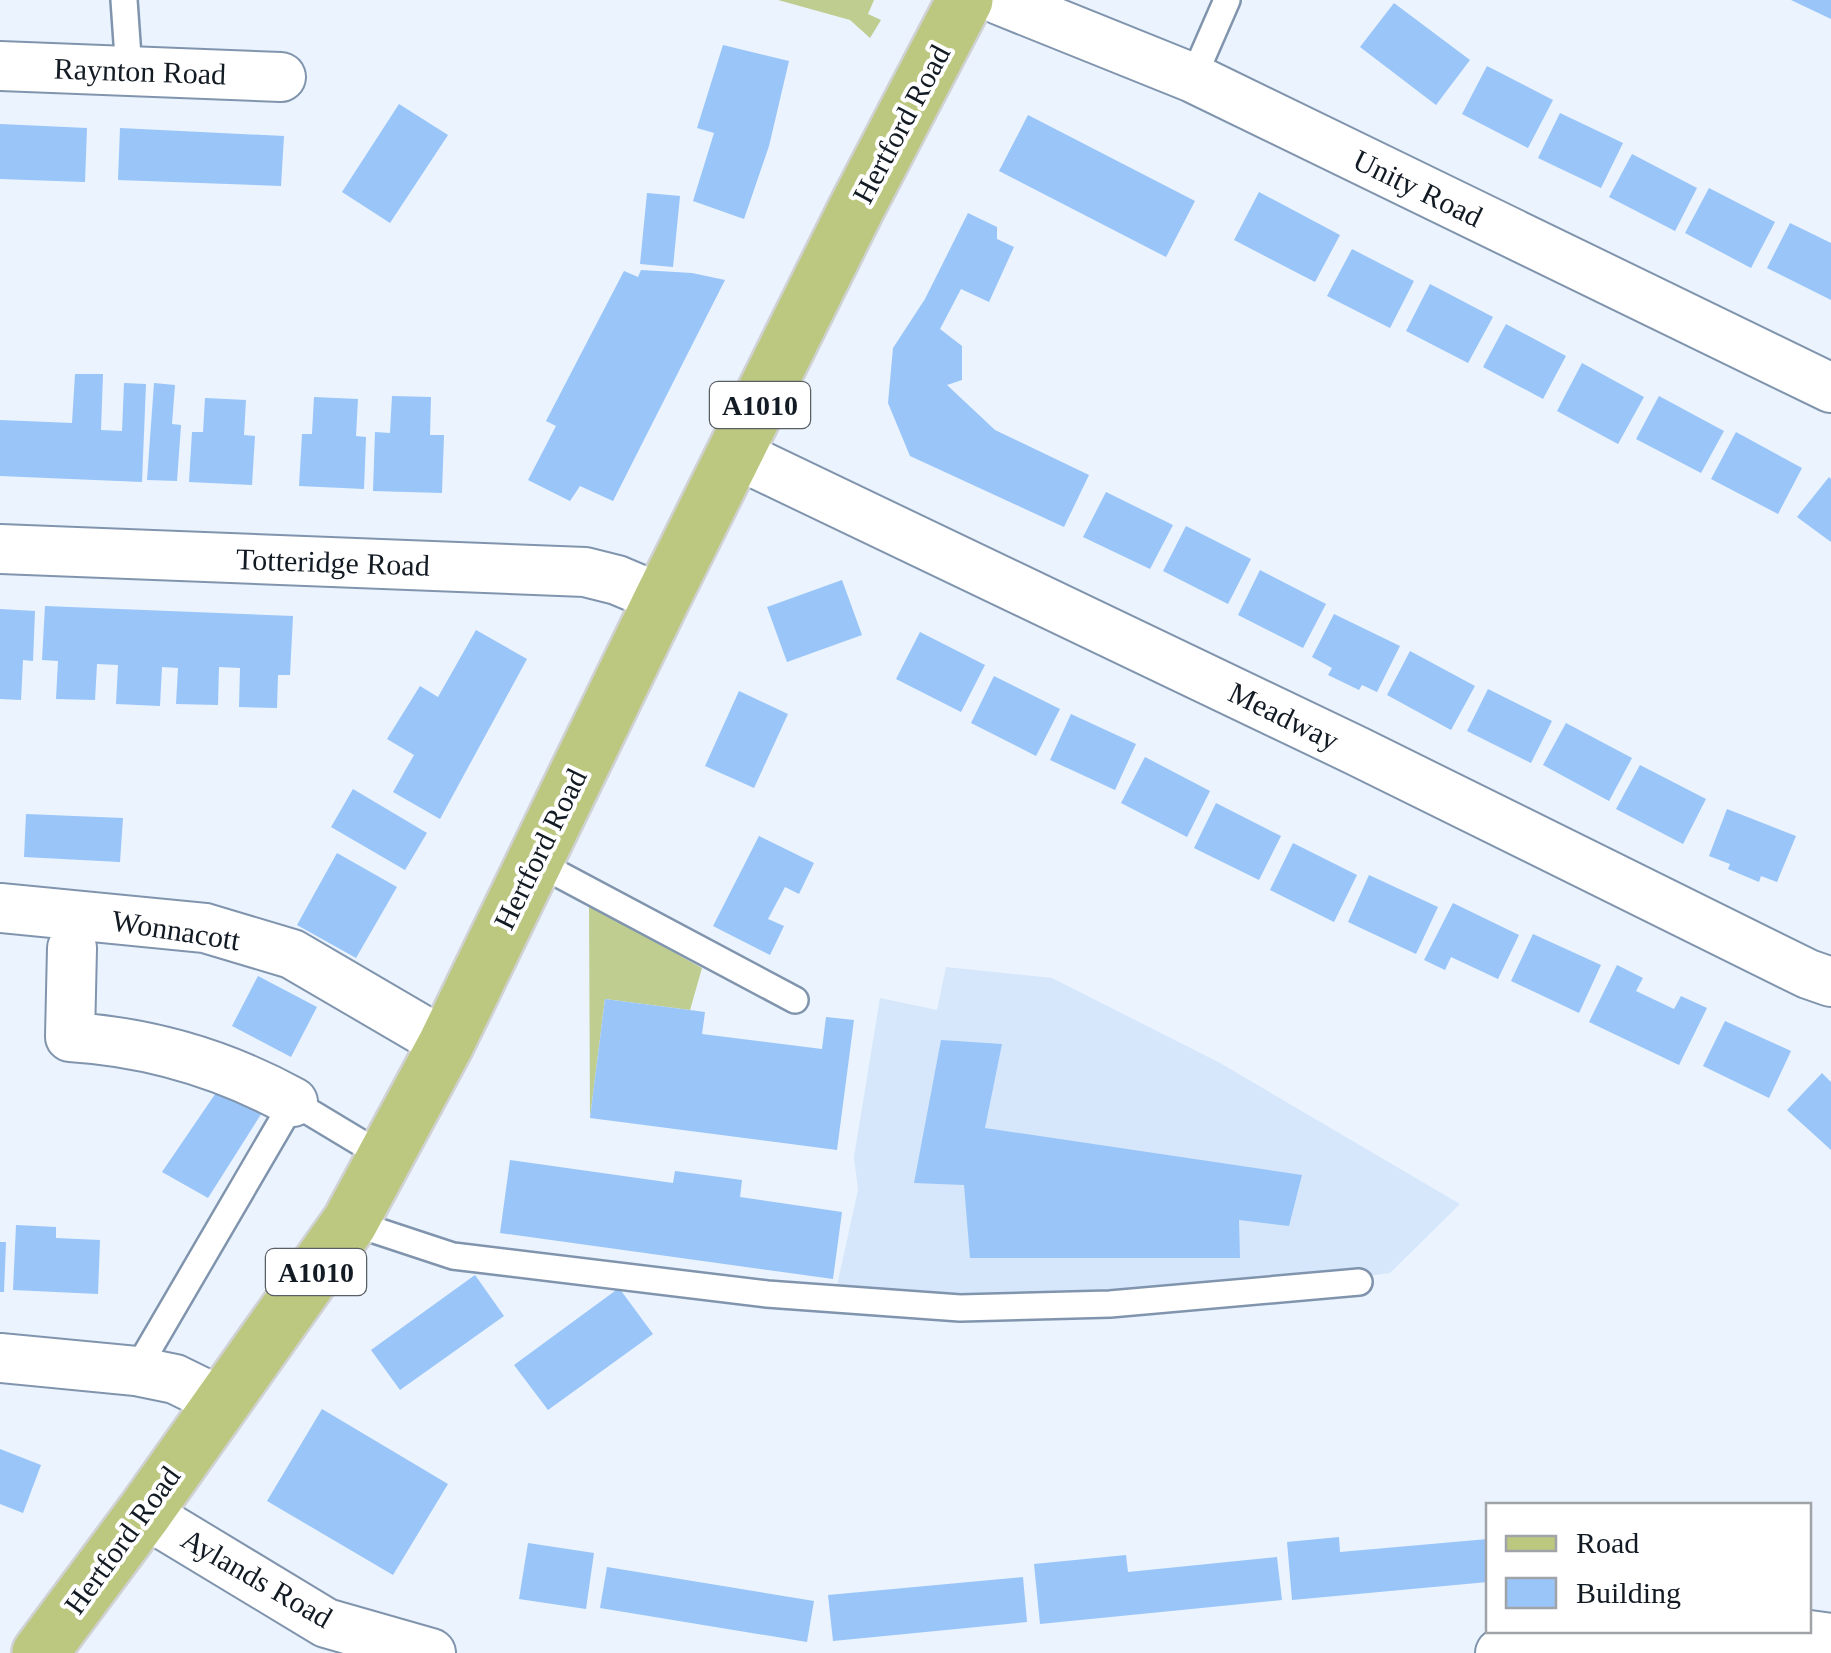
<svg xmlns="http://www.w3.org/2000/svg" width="1831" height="1653" font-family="Georgia,serif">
  <rect width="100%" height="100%" fill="#eaf3fe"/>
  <path fill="#d6e7fb" d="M 946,967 L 1052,978 L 1220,1063 L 1460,1204 L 1390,1273 L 1156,1303 L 836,1290 L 858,1190 L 854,1157 L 880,998 L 937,1010 Z"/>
  <path fill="#c0cd91" d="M 778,0 L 874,0 L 868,14 L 881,20 L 870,38 L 850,20 Z
    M 589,905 L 702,968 L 690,1010 L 605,999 L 590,1118 Z"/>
  <path fill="#99c5f9" d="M 1791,0 L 1831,0 L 1831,19 Z
    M 1394,3 L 1470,60 L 1436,105 L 1360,47 Z
    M 723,45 L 789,61 L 769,146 L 744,219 L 693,201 L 714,133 L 697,128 Z
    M 1487,66 L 1553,100 L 1528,148 L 1462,114 Z
    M 399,104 L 448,135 L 390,223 L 342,192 Z
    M 1560,113 L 1623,143 L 1601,188 L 1538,158 Z
    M 1028,115 L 1195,201 L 1166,257 L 999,171 Z
    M 0,124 L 87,128 L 85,182 L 0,179 Z
    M 120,128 L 284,136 L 281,186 L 118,180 Z
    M 1632,154 L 1697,188 L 1675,231 L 1609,197 Z
    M 1709,188 L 1775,222 L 1751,268 L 1685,233 Z
    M 1259,192 L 1340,235 L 1315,282 L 1234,240 Z
    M 647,193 L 680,196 L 673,267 L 640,264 Z
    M 968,213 L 997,227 L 997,239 L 1014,247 L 989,302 L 961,289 L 940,329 L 962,346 L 962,380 L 947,385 L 995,430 L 1089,475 L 1064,527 L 910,456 L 888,403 L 893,348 L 925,299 Z
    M 1790,223 L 1831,243 L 1831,300 L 1767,268 Z
    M 1352,249 L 1414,281 L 1390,328 L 1327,296 Z
    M 641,270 L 692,273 L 725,280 L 613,501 L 580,486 L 570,501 L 528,480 L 556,426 L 546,421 L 624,271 L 638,277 Z
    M 1430,284 L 1493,317 L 1468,363 L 1406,331 Z
    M 1506,324 L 1566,356 L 1543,399 L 1483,367 Z
    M 1582,363 L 1644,397 L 1618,444 L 1557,411 Z
    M 75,374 L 103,374 L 101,430 L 122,431 L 124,383 L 146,384 L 142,482 L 0,476 L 0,420 L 72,423 Z
    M 154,383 L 175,385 L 172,424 L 181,425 L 177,481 L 147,480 Z
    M 392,396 L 431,397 L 430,435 L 444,435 L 442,493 L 373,491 L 375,432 L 390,433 Z
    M 1659,396 L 1724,431 L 1701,473 L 1636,439 Z
    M 314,397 L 358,399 L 356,436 L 366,437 L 364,489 L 299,486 L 302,434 L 312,434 Z
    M 205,398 L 246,400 L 244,435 L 255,436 L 252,485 L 189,482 L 192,432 L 203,432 Z
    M 1736,432 L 1802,468 L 1778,514 L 1711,479 Z
    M 1829,477 L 1831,479 L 1831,542 L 1797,517 Z
    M 1106,492 L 1173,525 L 1150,569 L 1083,537 Z
    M 1186,526 L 1251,559 L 1228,604 L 1163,571 Z
    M 1260,570 L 1326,604 L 1303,648 L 1238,615 Z
    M 842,580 L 862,635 L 787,662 L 767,607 Z
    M 45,606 L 293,616 L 290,675 L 278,675 L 277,708 L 239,707 L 240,668 L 219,667 L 218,705 L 176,704 L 178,668 L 162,667 L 160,706 L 116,704 L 118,665 L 97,664 L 95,700 L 56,699 L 58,661 L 42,660 Z
    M 0,609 L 35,611 L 33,661 L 23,660 L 21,700 L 0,699 Z
    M 1334,614 L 1400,646 L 1377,692 L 1362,685 L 1359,690 L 1328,675 L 1332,668 L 1312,657 Z
    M 476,630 L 527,659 L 440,819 L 393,792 L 414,755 L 387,739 L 420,686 L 438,697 Z
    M 920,632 L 985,665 L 961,712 L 896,679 Z
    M 1410,651 L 1475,686 L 1451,730 L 1387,695 Z
    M 994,676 L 1060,709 L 1036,756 L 971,723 Z
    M 1488,689 L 1552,721 L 1531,763 L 1467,731 Z
    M 739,691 L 788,714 L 754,788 L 705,766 Z
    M 1071,714 L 1136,744 L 1115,790 L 1050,760 Z
    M 1566,723 L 1632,758 L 1609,801 L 1543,765 Z
    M 1145,757 L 1210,791 L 1187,837 L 1121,803 Z
    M 1640,765 L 1706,799 L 1683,844 L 1616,809 Z
    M 353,789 L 427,833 L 405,870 L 331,827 Z
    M 1216,803 L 1281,836 L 1259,880 L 1194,848 Z
    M 1727,809 L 1796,836 L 1777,882 L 1761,876 L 1759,882 L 1728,869 L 1730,864 L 1709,856 Z
    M 26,814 L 123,818 L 120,862 L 24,857 Z
    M 759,836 L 814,863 L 799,894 L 785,887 L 768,919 L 784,926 L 770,955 L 713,926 Z
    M 1293,843 L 1357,875 L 1334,922 L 1270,890 Z
    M 337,853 L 397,887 L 356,958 L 297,925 Z
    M 1369,875 L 1438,907 L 1416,954 L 1348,922 Z
    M 1453,903 L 1519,935 L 1498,979 L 1451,957 L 1445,970 L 1424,960 Z
    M 1533,934 L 1601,965 L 1579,1013 L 1511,981 Z
    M 1617,965 L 1643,978 L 1636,991 L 1674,1009 L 1681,996 L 1707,1008 L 1679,1065 L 1589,1022 Z
    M 258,976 L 317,1007 L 291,1057 L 232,1026 Z
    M 605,999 L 705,1012 L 702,1034 L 822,1049 L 826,1017 L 854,1020 L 837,1150 L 590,1118 Z
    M 1725,1021 L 1791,1051 L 1769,1098 L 1703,1066 Z
    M 941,1040 L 1002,1044 L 985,1128 L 1302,1175 L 1289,1226 L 1239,1220 L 1240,1258 L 970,1258 L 964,1185 L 914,1183 Z
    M 1822,1073 L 1831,1082 L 1831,1150 L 1787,1110 Z
    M 224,1081 L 265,1108 L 208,1198 L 162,1172 Z
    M 510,1160 L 673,1183 L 675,1171 L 742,1180 L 740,1197 L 842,1212 L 833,1279 L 500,1233 Z
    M 16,1225 L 56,1227 L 56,1238 L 100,1240 L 98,1294 L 13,1290 Z
    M 0,1242 L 6,1242 L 4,1292 L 0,1292 Z
    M 475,1275 L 504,1316 L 400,1390 L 371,1350 Z
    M 619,1288 L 653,1334 L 548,1410 L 514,1365 Z
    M 322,1409 L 448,1484 L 393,1575 L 267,1501 Z
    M 0,1449 L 41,1465 L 23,1513 L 0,1504 Z
    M 1339,1537 L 1340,1552 L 1488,1539 L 1488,1582 L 1292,1600 L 1287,1542 Z
    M 528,1543 L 594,1553 L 586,1609 L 519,1599 Z
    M 1126,1555 L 1128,1572 L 1277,1557 L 1282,1600 L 1040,1624 L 1034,1564 Z
    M 607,1567 L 814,1601 L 807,1642 L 600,1608 Z
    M 1023,1577 L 1027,1622 L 833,1641 L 828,1595 Z"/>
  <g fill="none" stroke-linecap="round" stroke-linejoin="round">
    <g stroke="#8095ad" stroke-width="30">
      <path id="lane" d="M 124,0 L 129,71
        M 1193,78 L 1227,0
        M 534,861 L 795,1000
        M 350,1222 L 453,1256 L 767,1294 L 960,1308 L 1110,1304 L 1359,1282
        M 136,1371 L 293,1102 L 386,1158"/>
    </g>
    <g stroke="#8095ad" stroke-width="52">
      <path id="street" d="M 999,0 L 1193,78 L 1831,388
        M 0,66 L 281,77
        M 736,454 L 1357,751 L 1808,974 L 1831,982
        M 0,549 L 585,572 L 617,580 L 662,599
        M 0,908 L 205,928 L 292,954 L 446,1044
        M 72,948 L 70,1037 C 150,1042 222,1063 293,1102
        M 0,1358 L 136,1371 L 175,1379 L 224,1403
        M 144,1513 L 326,1623 L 431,1653
        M 1772,1630 L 1831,1638
        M 1500,1653 L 1757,1630"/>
    </g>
    <g stroke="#d0d1d3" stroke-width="60">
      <path id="primary" d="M 40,1653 L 144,1513 L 350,1222 L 446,1044 L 662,599 L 856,209 L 965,0"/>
    </g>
    <use href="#lane" stroke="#fff" stroke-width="25"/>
    <use href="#street" stroke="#fff" stroke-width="48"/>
    <use href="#primary" stroke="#bcc87f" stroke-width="55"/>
  </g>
  <g text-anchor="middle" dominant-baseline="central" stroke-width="8" stroke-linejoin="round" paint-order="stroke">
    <g fill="#fff" stroke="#595f65" stroke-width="2.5">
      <rect x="710" y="382" width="100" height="46" rx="8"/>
      <rect x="266" y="1249" width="100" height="46" rx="8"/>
    </g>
    <g font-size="28" font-weight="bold" fill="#121a23">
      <text x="760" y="405">A1010</text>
      <text x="316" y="1272">A1010</text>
    </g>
    <g font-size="30" fill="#121a23" stroke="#fff">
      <text transform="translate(140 71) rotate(2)">Raynton Road</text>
      <text transform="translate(901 124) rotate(-62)">Hertford Road</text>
      <text transform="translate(1418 188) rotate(26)">Unity Road</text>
      <text transform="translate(333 562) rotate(2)">Totteridge Road</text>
      <text transform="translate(1284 716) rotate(26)">Meadway</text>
      <text transform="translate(540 849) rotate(-64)">Hertford Road</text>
      <text transform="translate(176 930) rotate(9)">Wonnacott</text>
      <text transform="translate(122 1540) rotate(-54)">Hertford Road</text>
      <text transform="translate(257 1578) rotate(30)">Aylands Road</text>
    </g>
  </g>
  <rect x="1486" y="1503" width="325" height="130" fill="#ffffff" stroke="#a0a3a7" stroke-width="2.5"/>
  <rect x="1506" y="1536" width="50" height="15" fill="#bcc87f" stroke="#a0a3a7" stroke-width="2.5"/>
  <text x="1576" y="1553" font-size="30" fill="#121a23">Road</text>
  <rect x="1506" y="1578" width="50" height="30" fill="#99c5f9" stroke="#a0a3a7" stroke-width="2.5"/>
  <text x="1576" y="1603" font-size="30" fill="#121a23">Building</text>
</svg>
